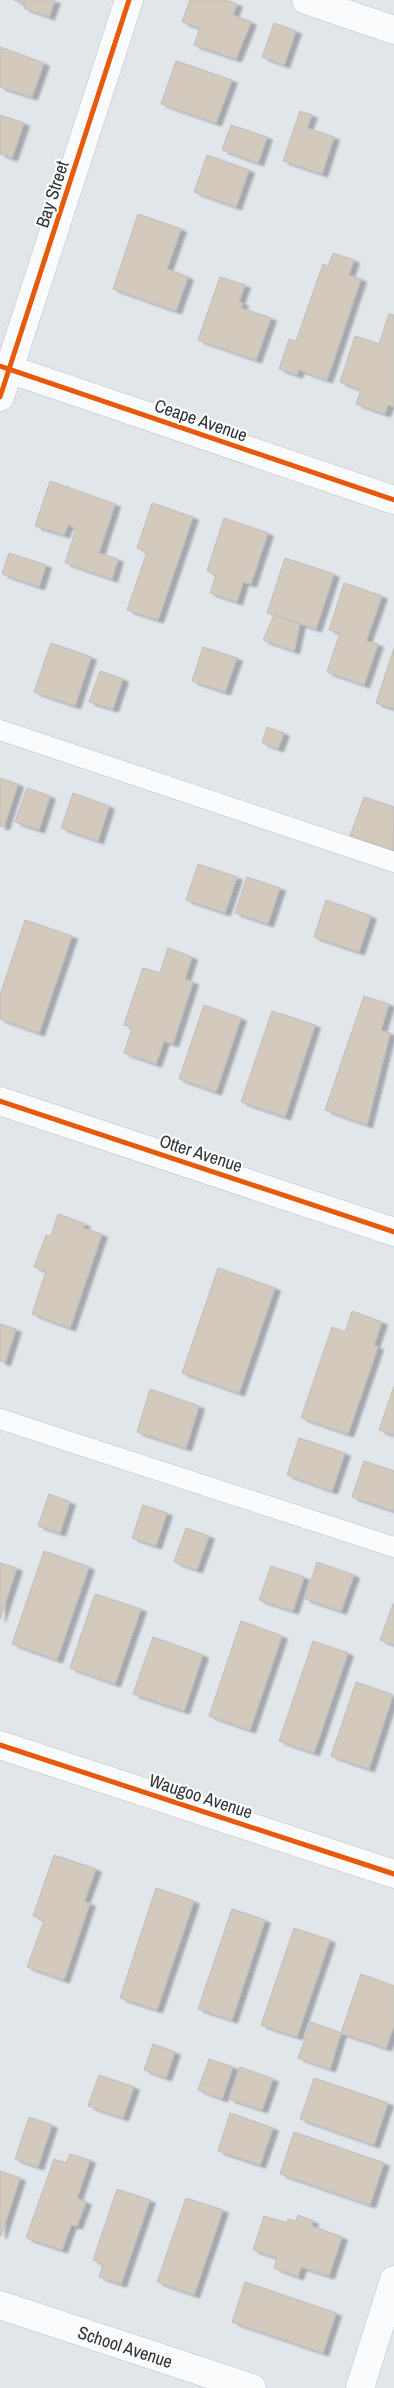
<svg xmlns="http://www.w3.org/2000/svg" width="394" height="2388" font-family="'Archivo Narrow',sans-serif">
  <defs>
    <filter id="shadow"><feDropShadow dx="5.5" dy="3" stdDeviation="1" flood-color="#0004"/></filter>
  </defs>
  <rect width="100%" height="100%" fill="#e1e6eb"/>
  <path fill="#d4c9bd" stroke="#bebebf" filter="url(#shadow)" d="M 14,0 L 55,0 L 49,17 L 24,8 L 25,4 Z
    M 190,0 L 225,0 L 237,4 L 233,15 L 251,22 L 236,59 L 194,45 L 200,28 L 182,22 Z
    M 274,23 L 296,31 L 284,65 L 262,57 Z
    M 0,47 L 44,63 L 32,97 L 0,87 Z
    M 176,61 L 232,80 L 216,123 L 161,104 Z
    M 300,111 L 312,115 L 307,128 L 334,137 L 322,174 L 283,161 Z
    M 0,115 L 24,123 L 12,158 L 0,154 Z
    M 231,125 L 267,137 L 258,163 L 222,150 Z
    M 207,155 L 249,170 L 236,207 L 194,192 Z
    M 138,214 L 181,229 L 167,269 L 188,277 L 176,311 L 113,289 Z
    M 333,253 L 354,260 L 349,275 L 361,279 L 327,380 L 299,370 L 297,375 L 279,369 L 289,339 L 296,341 L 323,264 L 328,266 Z
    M 220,277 L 245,285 L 239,302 L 243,303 L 241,308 L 271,318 L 256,360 L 198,340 Z
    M 389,314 L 394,315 L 394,407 L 388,405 L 385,414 L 356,404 L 361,390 L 340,382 L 355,336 L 379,344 Z
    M 50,481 L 115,504 L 99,553 L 118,559 L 112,579 L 65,563 L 76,529 L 68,525 L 64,535 L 35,526 Z
    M 152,503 L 193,517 L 158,620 L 127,610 L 147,552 L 137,548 Z
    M 224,518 L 268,533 L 251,584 L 243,582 L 237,602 L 210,593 L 216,575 L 207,571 Z
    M 9,553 L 46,565 L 39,587 L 2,574 Z
    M 285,558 L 334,574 L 316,629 L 267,613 Z
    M 344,583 L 382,596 L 366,641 L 378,644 L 364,685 L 327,672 L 340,633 L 329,630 Z
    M 274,615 L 300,624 L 294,651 L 263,640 Z
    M 51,643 L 91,657 L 75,706 L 34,692 Z
    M 203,647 L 237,658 L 225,692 L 192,681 Z
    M 394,648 L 394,709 L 376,703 Z
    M 100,671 L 123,679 L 113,709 L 89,702 Z
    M 267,727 L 284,733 L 278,749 L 262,743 Z
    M 0,778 L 18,784 L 4,827 L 0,826 Z
    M 27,788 L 50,796 L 39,830 L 15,822 Z
    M 73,793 L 109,806 L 98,841 L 61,828 Z
    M 364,797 L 394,807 L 393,850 L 350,836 Z
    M 198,864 L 237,877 L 225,913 L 186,900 Z
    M 247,877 L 280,888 L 268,924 L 235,913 Z
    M 326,900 L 371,916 L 359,952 L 314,937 Z
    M 25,920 L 72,936 L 39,1033 L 0,1019 L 0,995 Z
    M 168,948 L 192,957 L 185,979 L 193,982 L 173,1044 L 164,1041 L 156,1064 L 124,1053 L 132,1028 L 124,1025 L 143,968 L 160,973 Z
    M 364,996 L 389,1004 L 381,1030 L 390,1033 L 367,1125 L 325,1110 Z
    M 204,1005 L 241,1018 L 216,1092 L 179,1079 Z
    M 272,1011 L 315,1025 L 285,1117 L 241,1102 Z
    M 58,1214 L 85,1224 L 83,1228 L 102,1234 L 70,1328 L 32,1314 L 46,1271 L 34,1267 L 46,1235 L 51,1236 Z
    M 218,1268 L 275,1288 L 239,1393 L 182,1373 Z
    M 352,1311 L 382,1322 L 374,1345 L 378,1347 L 348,1434 L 301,1418 L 332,1327 L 345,1332 Z
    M 0,1324 L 16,1329 L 5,1363 L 0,1361 Z
    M 394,1386 L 394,1435 L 379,1430 Z
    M 150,1389 L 199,1406 L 186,1448 L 137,1432 Z
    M 299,1438 L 345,1453 L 332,1491 L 287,1475 Z
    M 364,1461 L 394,1471 L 394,1511 L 352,1497 Z
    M 49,1494 L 70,1502 L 60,1533 L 38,1526 Z
    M 143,1505 L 167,1513 L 156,1546 L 132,1538 Z
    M 186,1528 L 209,1536 L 197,1570 L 174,1562 Z
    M 44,1551 L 89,1567 L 57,1660 L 12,1644 Z
    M 317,1562 L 354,1575 L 341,1611 L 305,1599 Z
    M 0,1563 L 17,1568 L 0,1619 Z
    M 271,1566 L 304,1577 L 293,1611 L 259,1600 Z
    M 95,1594 L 141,1609 L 115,1684 L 70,1668 Z
    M 393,1604 L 394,1604 L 394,1645 L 380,1640 Z
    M 241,1621 L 282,1636 L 250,1730 L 209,1716 Z
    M 153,1637 L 203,1655 L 184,1711 L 133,1694 Z
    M 313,1641 L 348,1653 L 314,1753 L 279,1741 Z
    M 356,1682 L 393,1695 L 369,1769 L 331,1756 Z
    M 54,1855 L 96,1869 L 84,1902 L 90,1903 L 64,1980 L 27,1967 L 44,1920 L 33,1916 Z
    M 156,1888 L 194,1901 L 157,2010 L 120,1998 Z
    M 232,1909 L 265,1920 L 232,2020 L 198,2009 Z
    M 294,1928 L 330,1940 L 297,2037 L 261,2025 Z
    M 361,1974 L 394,1986 L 394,2026 L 386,2048 L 341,2033 Z
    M 311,2022 L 341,2033 L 330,2069 L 298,2058 Z
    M 153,2044 L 175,2052 L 166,2078 L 144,2070 Z
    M 209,2059 L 233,2067 L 222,2099 L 198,2090 Z
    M 240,2067 L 273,2079 L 262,2110 L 229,2099 Z
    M 99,2075 L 134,2087 L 123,2118 L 88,2106 Z
    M 314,2078 L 388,2103 L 374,2145 L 300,2119 Z
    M 230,2113 L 273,2128 L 260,2165 L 218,2151 Z
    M 29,2117 L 52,2125 L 38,2167 L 15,2159 Z
    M 294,2132 L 384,2163 L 370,2205 L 280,2174 Z
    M 70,2154 L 90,2160 L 77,2198 L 86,2202 L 77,2226 L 71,2225 L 62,2250 L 26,2238 L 54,2159 L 66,2163 Z
    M 0,2171 L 20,2178 L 1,2236 L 0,2235 Z
    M 117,2189 L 150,2200 L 121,2284 L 99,2277 L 103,2265 L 93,2260 Z
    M 186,2198 L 223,2210 L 194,2295 L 157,2282 Z
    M 298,2215 L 313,2221 L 312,2226 L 342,2237 L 329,2276 L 301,2267 L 298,2277 L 274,2268 L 277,2258 L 253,2250 L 264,2216 L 287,2223 L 288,2219 L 296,2221 Z
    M 245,2282 L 336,2313 L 323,2353 L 232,2322 Z"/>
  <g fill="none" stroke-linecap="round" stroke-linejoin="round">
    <g stroke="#bec2c6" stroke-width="21">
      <path id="lane" d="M 0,730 L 394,862
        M 0,1419 L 394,1547"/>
    </g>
    <g stroke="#bec2c6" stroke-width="29">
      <g id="street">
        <path d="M 306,0 L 394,30"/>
        <path d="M 0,397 L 129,0"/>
        <path d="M 0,1745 L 394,1874"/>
        <path id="s1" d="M 0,2305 L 252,2388"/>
        <path d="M 360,2388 L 394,2280"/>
      </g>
    </g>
    <g stroke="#bec2c6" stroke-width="29">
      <path id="secondary" d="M 0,366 L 394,500
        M 0,1101 L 394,1232"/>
    </g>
    <use href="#lane" stroke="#fafbfc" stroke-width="20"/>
    <use href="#street" stroke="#fafbfc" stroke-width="28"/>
    <use href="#secondary" stroke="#fafbfc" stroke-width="28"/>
    <g stroke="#fff" stroke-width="8">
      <path id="cycleway" d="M 0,366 L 394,500
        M 0,397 L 129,0
        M 0,1101 L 394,1232
        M 0,1745 L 394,1874"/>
    </g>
    <use href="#cycleway" stroke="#e8590c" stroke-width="5"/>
  </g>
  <g text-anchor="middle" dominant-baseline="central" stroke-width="4" stroke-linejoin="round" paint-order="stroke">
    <g font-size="18" fill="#303437" stroke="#fff">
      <text transform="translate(52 194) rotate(-72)">Bay Street</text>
      <text transform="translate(201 420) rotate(19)">Ceape Avenue</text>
      <text transform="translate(201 1153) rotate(18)">Otter Avenue</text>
      <text transform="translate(201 1796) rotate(18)">Waugoo Avenue</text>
      <text stroke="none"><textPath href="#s1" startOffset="132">School Avenue</textPath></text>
    </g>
  </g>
</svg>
